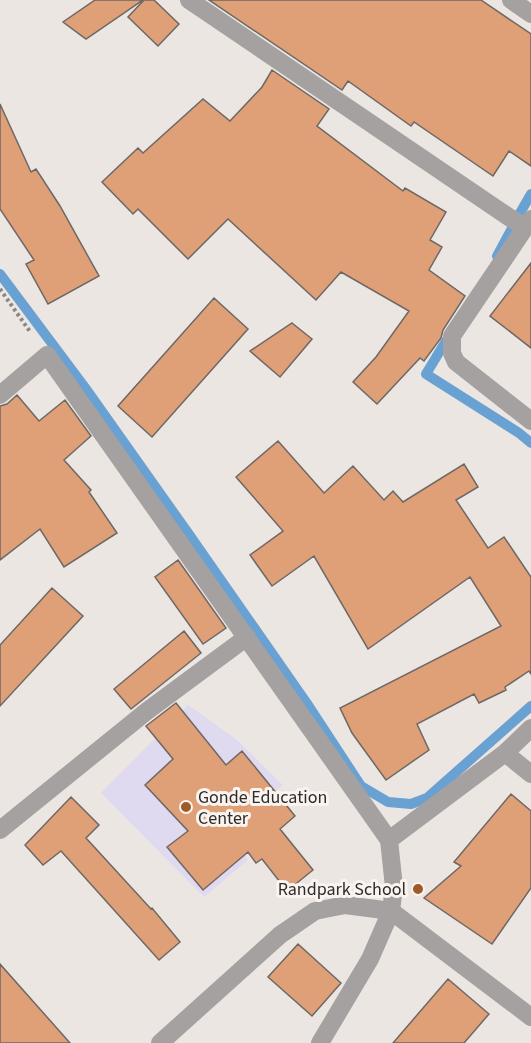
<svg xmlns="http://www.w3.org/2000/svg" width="531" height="1043" font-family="'Source Sans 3',sans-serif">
  <rect width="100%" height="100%" fill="#ece6e2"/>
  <path fill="#dfdaf0" d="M 188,705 L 237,740 L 283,785 L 228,831 L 217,824 L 248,860 L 204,897 L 101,793 Z"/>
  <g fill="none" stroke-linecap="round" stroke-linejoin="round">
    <path stroke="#69a2d2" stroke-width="10" d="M 520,213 L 531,194
      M 497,256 L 511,230
      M 0,274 L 86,389 L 188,533 L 306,702 L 361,786 L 388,802 L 411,804 L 427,798 L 531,706
      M 449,336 L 426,374 L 519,433 L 531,443"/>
  </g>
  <path fill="#df9f77" stroke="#6d6865" stroke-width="1.5" d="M 95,0 L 143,0 L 86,39 L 63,22 Z
    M 144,0 L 154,0 L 179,24 L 158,46 L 128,17 Z
    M 209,0 L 481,0 L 531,34 L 531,166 L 509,151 L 493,176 L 414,122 L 411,126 L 348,81 L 342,90 Z
    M 272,70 L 329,109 L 317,126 L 403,191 L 405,188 L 446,212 L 430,240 L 442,247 L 429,270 L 465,296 L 443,330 L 441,338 L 424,361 L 420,358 L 377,404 L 353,382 L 376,357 L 409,311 L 341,272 L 316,300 L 228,219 L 188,259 L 138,209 L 133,214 L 102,182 L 138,148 L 143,153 L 203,99 L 230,121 L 262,87 Z
    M 0,104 L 31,172 L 36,169 L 60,206 L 99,276 L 48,304 L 26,264 L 34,260 L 0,209 Z
    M 531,263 L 531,348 L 490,316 Z
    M 214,298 L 248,329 L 152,437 L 118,406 Z
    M 292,323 L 312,339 L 280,377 L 250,351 Z
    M 17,395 L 39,421 L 65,400 L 91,436 L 64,460 L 91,490 L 89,492 L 117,533 L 64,567 L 40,529 L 0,560 L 0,406 L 7,404 Z
    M 278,441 L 324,493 L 353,466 L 384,500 L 393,491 L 403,502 L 464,464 L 478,487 L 456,500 L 488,548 L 504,537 L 531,577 L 531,674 L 529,671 L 505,687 L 506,690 L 479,703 L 474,694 L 417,724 L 429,750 L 386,780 L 352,733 L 340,708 L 501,626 L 470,577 L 368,649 L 314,556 L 272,586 L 250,555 L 283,531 L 236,477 Z
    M 178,560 L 226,628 L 203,644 L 155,577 Z
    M 52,588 L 83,616 L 0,706 L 0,645 Z
    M 184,631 L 201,653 L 131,709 L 114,689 Z
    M 176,703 L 226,765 L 242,751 L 295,816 L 280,829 L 313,870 L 287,891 L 262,859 L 256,863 L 248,852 L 203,890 L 167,847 L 188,831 L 145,785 L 173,759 L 146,726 Z
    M 511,794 L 531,811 L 531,888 L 492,944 L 424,898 L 461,866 L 454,862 Z
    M 71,797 L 99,825 L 86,838 L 151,909 L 152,908 L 180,942 L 159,960 L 61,851 L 43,865 L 25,845 Z
    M 298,944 L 341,983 L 312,1016 L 268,977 Z
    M 0,964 L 70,1043 L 0,1043 Z
    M 448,979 L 489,1014 L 464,1043 L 393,1043 Z"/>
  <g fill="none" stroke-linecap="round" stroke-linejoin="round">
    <path stroke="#8a8684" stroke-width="4" stroke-dasharray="3 3" stroke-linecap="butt" d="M 0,289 L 31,333"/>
    <path stroke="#a5a1a1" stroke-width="18" d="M 189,0 L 525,228
      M 511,0 L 531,14
      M 531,219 L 452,336 L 452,353 L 456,362 L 531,421
      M 0,395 L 47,355 L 389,840 L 394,887 L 391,911 L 370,959 L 320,1043
      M 505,753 L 531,774
      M 0,830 L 147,711 L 247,637
      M 389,840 L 505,753 L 531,728
      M 160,1043 L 280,935 L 315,911 L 345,905 L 391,911 L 531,1017"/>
  </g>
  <g fill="#9d5c27" stroke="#faf3f0" stroke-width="2">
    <circle cx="186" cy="807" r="6"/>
    <circle cx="418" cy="889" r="6"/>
  </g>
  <g text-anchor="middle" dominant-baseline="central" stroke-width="6" stroke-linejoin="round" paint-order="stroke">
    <g font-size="18" fill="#2e2c2a" stroke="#faf3f0" text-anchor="start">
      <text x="198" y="797">Gonde Education<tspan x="198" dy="21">Center</tspan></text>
      <text x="406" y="889" text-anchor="end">Randpark School</text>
    </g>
  </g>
</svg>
